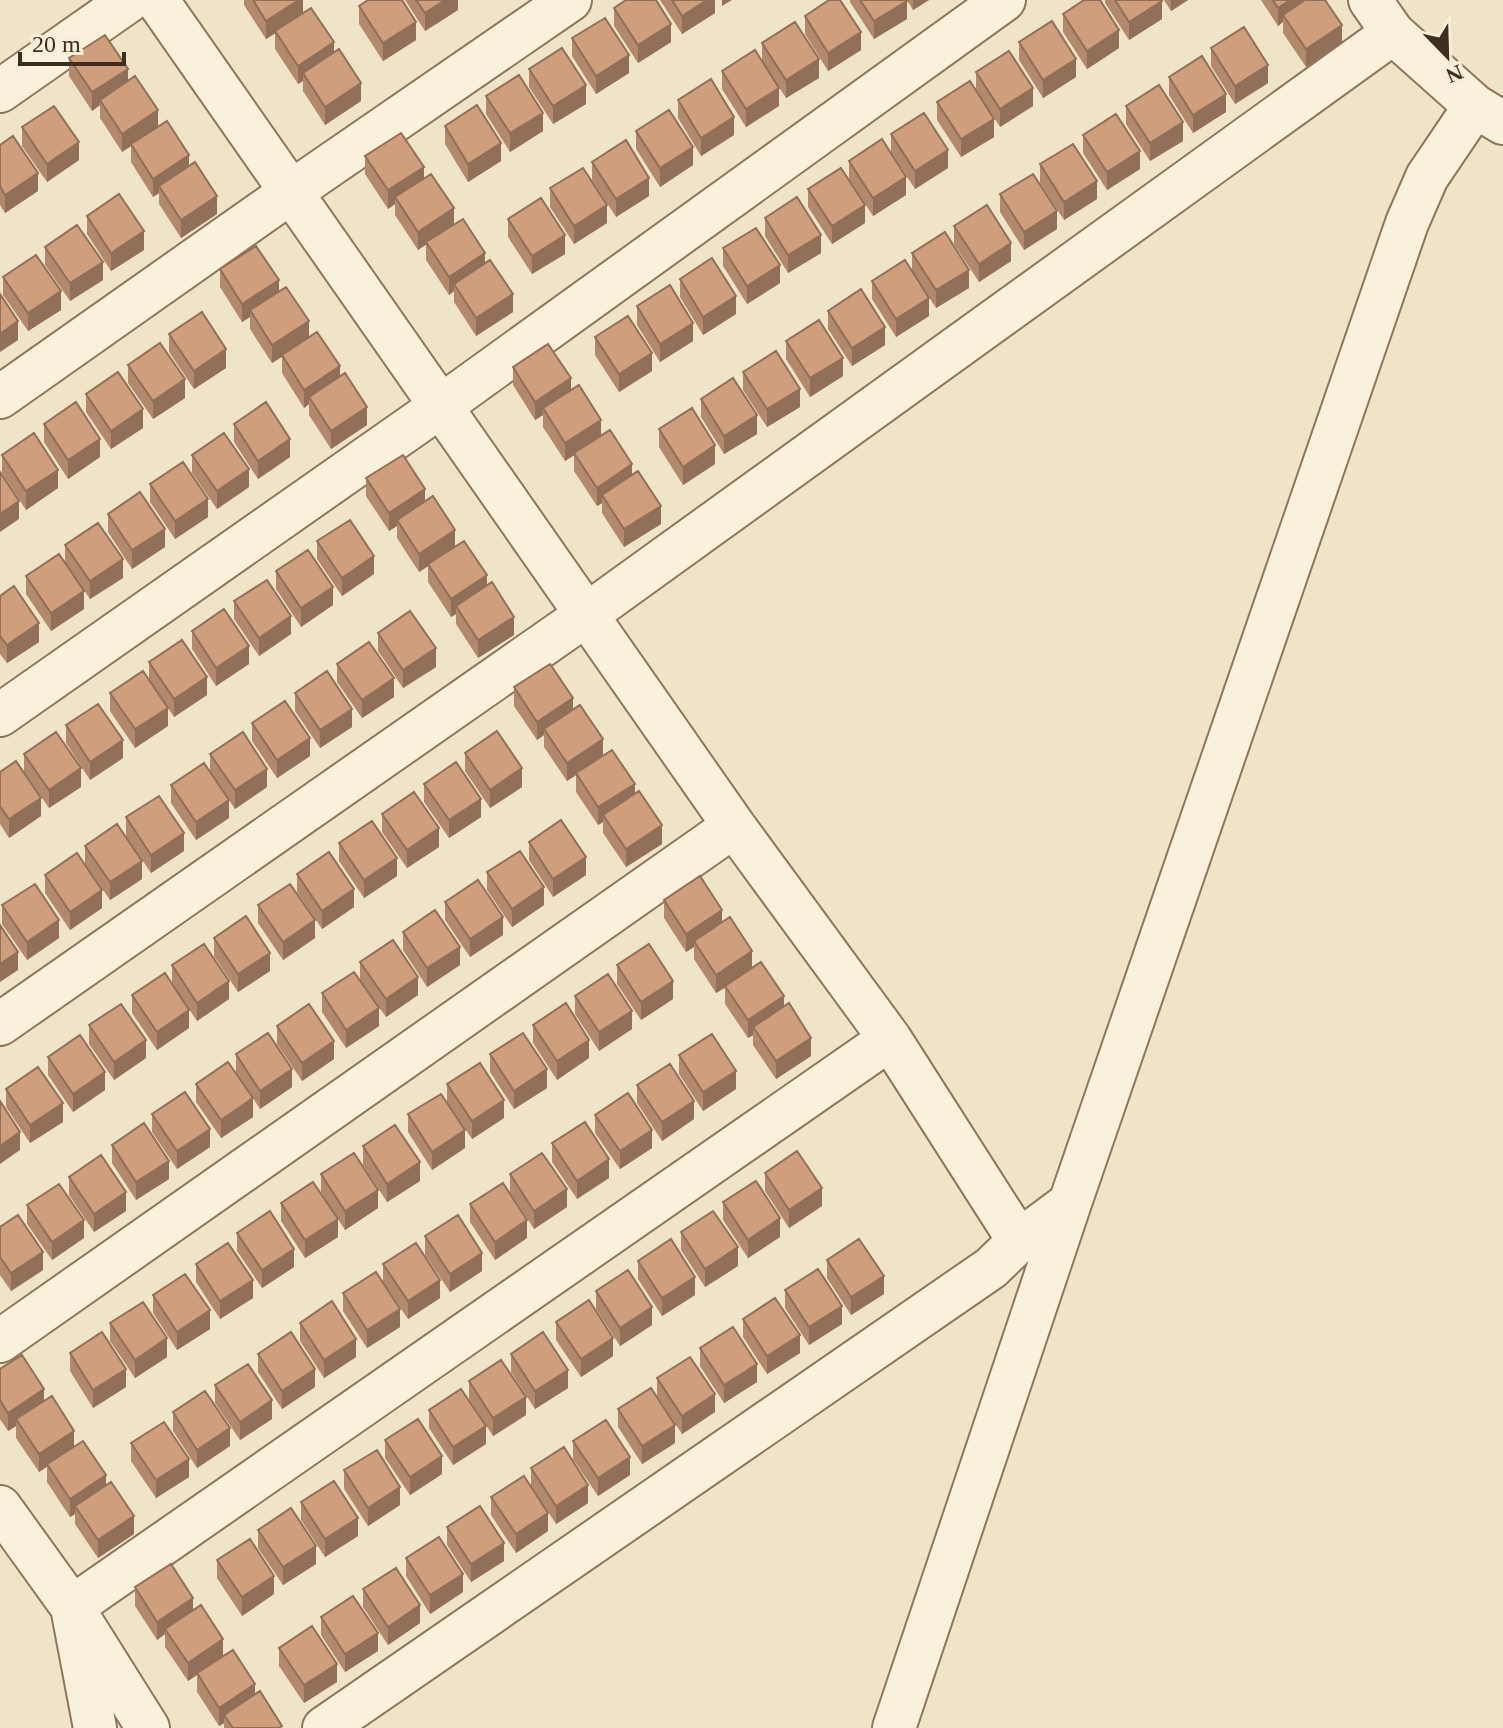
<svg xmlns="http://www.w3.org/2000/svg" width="1503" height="1728" font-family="Georgia,serif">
  <rect width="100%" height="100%" fill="#f0e4c8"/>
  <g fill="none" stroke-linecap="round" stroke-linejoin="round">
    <g stroke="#8d765c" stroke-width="46">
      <path id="street" d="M 157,0 L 734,826 L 890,1039 L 1019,1241 L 1070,1203
        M 1393,33 L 1475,106 L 1503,123
        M 0,91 L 130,0
        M 0,397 L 291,192 L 570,0
        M 0,715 L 441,406 L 1004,0
        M 0,1024 L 586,615 L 1393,33 L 1370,0
        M 0,1341 L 734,826
        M 0,1507 L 72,1607 L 95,1728
        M 148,1728 L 72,1607 L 890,1039
        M 324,1728 L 991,1268 L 1019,1241
        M 894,1728 L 1070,1203 L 1407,223 L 1427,177 L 1475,106"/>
    </g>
    <use href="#street" stroke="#faf1dc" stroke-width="42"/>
  </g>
  <path fill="#b2896c" d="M 244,0 L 303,0 L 303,14 L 334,53 L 361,101 L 325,125 L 303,91 L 303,81 L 298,84 L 275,49 L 275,33 L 266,39 L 244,5 Z
    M 405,0 L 458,0 L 458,10 L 425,31 Z
    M 660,0 L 715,0 L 715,13 L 682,34 Z
    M 850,0 L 906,0 L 907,19 L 874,39 L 850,2 Z
    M 907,0 L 929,0 L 913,10 Z
    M 1105,0 L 1161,0 L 1162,19 L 1129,40 L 1105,3 Z
    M 1164,0 L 1188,0 L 1171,11 Z
    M 1261,0 L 1325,0 L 1342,43 L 1306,67 L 1283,33 L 1283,22 L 1278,26 Z
    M 359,6 L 416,40 L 383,61 L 359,24 Z
    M 614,8 L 671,42 L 638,63 L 614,26 Z
    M 1063,14 L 1119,48 L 1087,69 L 1063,32 Z
    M 805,16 L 861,50 L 828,71 L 805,34 Z
    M 572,38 L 629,73 L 596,94 L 572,56 Z
    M 1019,42 L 1076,77 L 1043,98 L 1019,60 Z
    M 762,43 L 819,78 L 786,98 L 762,61 Z
    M 1211,48 L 1268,83 L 1235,104 L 1211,66 Z
    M 69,58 L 128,81 L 158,126 L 189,166 L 217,214 L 181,238 L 159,204 L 159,193 L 153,197 L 131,162 L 131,146 L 122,152 L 100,118 L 100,105 L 92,111 L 69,76 Z
    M 529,69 L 586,104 L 553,124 L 529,87 Z
    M 722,71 L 779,106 L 746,127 L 722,89 Z
    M 976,72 L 1033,106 L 1000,127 L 976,90 Z
    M 1169,77 L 1226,112 L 1193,133 L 1169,95 Z
    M 486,96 L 543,131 L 510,152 L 486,114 Z
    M 678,100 L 734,135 L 701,156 L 678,118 Z
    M 937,102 L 994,137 L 961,157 L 937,120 Z
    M 1126,106 L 1183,141 L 1150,161 L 1126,124 Z
    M 445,126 L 501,161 L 468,182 L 445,144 Z
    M 22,127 L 79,160 L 47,182 L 22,146 Z
    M 636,131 L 693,165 L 660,187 L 636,149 Z
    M 891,134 L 948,168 L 915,189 L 891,152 Z
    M 1083,135 L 1140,169 L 1107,190 L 1083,153 Z
    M 0,145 L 38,191 L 5,213 L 0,205 Z
    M 365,156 L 424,179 L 454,224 L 485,263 L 513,312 L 476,336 L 454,302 L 454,291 L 449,295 L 426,260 L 426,244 L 418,250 L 395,215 L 395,204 L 388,209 L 365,174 Z
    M 849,161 L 906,195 L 873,216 L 849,179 Z
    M 592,162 L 649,196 L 616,217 L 592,180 Z
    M 1040,164 L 1097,199 L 1064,220 L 1040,183 Z
    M 550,188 L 607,223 L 574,244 L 550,207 Z
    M 808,189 L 865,223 L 832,244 L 808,207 Z
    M 1000,194 L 1057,229 L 1024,250 L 1000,212 Z
    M 87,216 L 144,250 L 111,271 L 87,234 Z
    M 765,218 L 821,253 L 788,273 L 765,236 Z
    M 508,219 L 565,254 L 532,274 L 508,237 Z
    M 954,226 L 1011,261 L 979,282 L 954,244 Z
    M 45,247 L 103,280 L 70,301 L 45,265 Z
    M 723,248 L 780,283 L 747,304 L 723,266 Z
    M 912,253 L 969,288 L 936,308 L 912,271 Z
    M 220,269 L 279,292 L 309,338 L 340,377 L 367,425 L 331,449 L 309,415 L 309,404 L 304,408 L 282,373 L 282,357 L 272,363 L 250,329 L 250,317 L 242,322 L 220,287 Z
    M 3,277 L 61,310 L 28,331 L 3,295 Z
    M 680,279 L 736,314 L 703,335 L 680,297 Z
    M 872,281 L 929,316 L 896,337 L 872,299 Z
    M 637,306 L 693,341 L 660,362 L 637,325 Z
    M 828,311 L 885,345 L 852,366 L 828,329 Z
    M 169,334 L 226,368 L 194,389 L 169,352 Z
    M 595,337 L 652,371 L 619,392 L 595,355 Z
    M 786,341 L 843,376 L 810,397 L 786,359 Z
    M 128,365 L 185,398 L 153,419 L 128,383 Z
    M 513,367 L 571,390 L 601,436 L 632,475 L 661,524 L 624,547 L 602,513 L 602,503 L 597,506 L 574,471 L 574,455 L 565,461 L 543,427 L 543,415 L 535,420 L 513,385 Z
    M 743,372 L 800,407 L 767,427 L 743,390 Z
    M 86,394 L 143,428 L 111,449 L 86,412 Z
    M 701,399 L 757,434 L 724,454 L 701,417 Z
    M 44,424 L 100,457 L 68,479 L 44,442 Z
    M 234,424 L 290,457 L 258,479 L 234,442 Z
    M 659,429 L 715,464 L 683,485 L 659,447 Z
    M 2,455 L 58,488 L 26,510 L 2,473 Z
    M 192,455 L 249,487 L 217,509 L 192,473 Z
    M 366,478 L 425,501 L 455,547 L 487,586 L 514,635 L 478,658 L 456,624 L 456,614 L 451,617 L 428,582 L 428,566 L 419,572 L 397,538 L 397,526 L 389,531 L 366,496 Z
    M 150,484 L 208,517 L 175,539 L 150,502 Z
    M 108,514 L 165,547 L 132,569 L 108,532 Z
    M 317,541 L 374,574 L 342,596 L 317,559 Z
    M 65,545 L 123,578 L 90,599 L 65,563 Z
    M 276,571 L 333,605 L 301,627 L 276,589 Z
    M 26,576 L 84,609 L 51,631 L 26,594 Z
    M 0,596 L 39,642 L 7,663 L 0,654 Z
    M 234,601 L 291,634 L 259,656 L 234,619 Z
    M 192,631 L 249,664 L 216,686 L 192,649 Z
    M 378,633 L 436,667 L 403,688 L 378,651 Z
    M 149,662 L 207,695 L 174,717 L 149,680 Z
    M 337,664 L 394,697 L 362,718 L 337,682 Z
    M 514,687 L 573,710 L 603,755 L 635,794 L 662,844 L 626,867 L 603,833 L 603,822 L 598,825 L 576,792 L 576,775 L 567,781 L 544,747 L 544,735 L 537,740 L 514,706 Z
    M 110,693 L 168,726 L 135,748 L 110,711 Z
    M 295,693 L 352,727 L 320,748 L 295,711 Z
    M 252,723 L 310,756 L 277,778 L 252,741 Z
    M 66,725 L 123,758 L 90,780 L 66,743 Z
    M 465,753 L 522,787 L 490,808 L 465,771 Z
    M 24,754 L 81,787 L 49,808 L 24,772 Z
    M 210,754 L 267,787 L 235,809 L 210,772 Z
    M 0,772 L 41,816 L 9,838 L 0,824 Z
    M 424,784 L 481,817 L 449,838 L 424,802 Z
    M 171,785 L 229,818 L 196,840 L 171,803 Z
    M 382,814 L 439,847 L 407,868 L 382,832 Z
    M 126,817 L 184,851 L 151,873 L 126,836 Z
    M 529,842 L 586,875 L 553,897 L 529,860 Z
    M 339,843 L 397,876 L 364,898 L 339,861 Z
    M 85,846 L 142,879 L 110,900 L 85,864 Z
    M 487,872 L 544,905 L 512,927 L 487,890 Z
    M 297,874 L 354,907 L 322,929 L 297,892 Z
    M 45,875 L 102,908 L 70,930 L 45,893 Z
    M 664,900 L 722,922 L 752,968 L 784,1007 L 811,1056 L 776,1079 L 753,1045 L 753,1035 L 748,1038 L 725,1004 L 725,988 L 716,993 L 694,959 L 694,947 L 686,952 L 664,918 Z
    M 445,902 L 503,935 L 470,957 L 445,920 Z
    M 2,905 L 59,938 L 27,960 L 2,924 Z
    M 258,905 L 315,938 L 283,960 L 258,923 Z
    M 403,932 L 460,965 L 427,987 L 403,950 Z
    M 214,938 L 270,971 L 238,992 L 214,956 Z
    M 360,962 L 418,995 L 386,1017 L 360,980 Z
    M 172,965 L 229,999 L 197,1021 L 172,984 Z
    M 617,965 L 673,999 L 641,1020 L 617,984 Z
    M 322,993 L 379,1026 L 346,1048 L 322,1012 Z
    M 132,995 L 189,1028 L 157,1050 L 132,1013 Z
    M 575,996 L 632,1029 L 599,1051 L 575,1014 Z
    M 89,1025 L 146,1058 L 114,1080 L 89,1044 Z
    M 533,1025 L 589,1058 L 557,1080 L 533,1043 Z
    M 277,1026 L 334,1059 L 302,1081 L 277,1044 Z
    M 236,1054 L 292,1087 L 260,1109 L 236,1072 Z
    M 490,1054 L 547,1088 L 514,1109 L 490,1072 Z
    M 679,1055 L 736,1089 L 703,1111 L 679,1074 Z
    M 48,1057 L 105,1090 L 73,1112 L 48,1075 Z
    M 196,1084 L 253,1117 L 221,1138 L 196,1102 Z
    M 447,1084 L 504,1118 L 472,1139 L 447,1102 Z
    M 637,1085 L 694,1119 L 662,1141 L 637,1103 Z
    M 6,1089 L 63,1122 L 30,1143 L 6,1107 Z
    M 152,1114 L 210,1147 L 177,1169 L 152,1132 Z
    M 408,1114 L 465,1148 L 432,1170 L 408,1132 Z
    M 595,1115 L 652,1148 L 620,1169 L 595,1133 Z
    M 552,1143 L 609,1178 L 577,1199 L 552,1162 Z
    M 112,1145 L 169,1179 L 136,1200 L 112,1163 Z
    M 363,1146 L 420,1181 L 387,1202 L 363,1165 Z
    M 765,1173 L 822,1206 L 789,1228 L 765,1191 Z
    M 321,1174 L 378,1208 L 345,1230 L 321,1192 Z
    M 510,1174 L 567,1207 L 534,1229 L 510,1192 Z
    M 69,1177 L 126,1211 L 94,1232 L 69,1195 Z
    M 723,1202 L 780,1237 L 748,1258 L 723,1220 Z
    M 281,1203 L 338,1237 L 305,1258 L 281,1221 Z
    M 470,1204 L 527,1238 L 495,1260 L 470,1222 Z
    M 27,1205 L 84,1238 L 52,1260 L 27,1224 Z
    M 0,1227 L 43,1270 L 11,1291 L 0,1275 Z
    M 681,1232 L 738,1266 L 705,1287 L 681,1250 Z
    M 237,1233 L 294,1267 L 262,1288 L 237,1251 Z
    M 425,1236 L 482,1271 L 450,1292 L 425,1255 Z
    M 827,1260 L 884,1294 L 851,1315 L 827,1278 Z
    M 638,1261 L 695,1295 L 662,1316 L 638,1279 Z
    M 196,1264 L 253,1298 L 220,1319 L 196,1282 Z
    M 383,1264 L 440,1298 L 408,1319 L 383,1282 Z
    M 785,1290 L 842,1324 L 809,1345 L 785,1308 Z
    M 596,1291 L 652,1325 L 620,1346 L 596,1309 Z
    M 343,1293 L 400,1327 L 367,1348 L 343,1311 Z
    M 153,1295 L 210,1329 L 177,1350 L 153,1313 Z
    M 743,1319 L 800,1353 L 767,1374 L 743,1337 Z
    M 556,1322 L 613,1356 L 581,1377 L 556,1340 Z
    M 110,1323 L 167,1357 L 135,1378 L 110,1341 Z
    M 300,1323 L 356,1357 L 324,1378 L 300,1341 Z
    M 700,1348 L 757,1382 L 724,1403 L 700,1366 Z
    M 70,1353 L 126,1387 L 93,1408 L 70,1371 Z
    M 258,1354 L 315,1387 L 282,1409 L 258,1372 Z
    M 511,1354 L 568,1388 L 535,1409 L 511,1372 Z
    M 0,1369 L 74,1447 L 106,1486 L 134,1534 L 98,1558 L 75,1524 L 75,1514 L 70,1517 L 47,1482 L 47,1466 L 39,1472 L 16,1438 L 16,1426 L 8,1431 L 0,1419 Z
    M 657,1378 L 715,1412 L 682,1434 L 657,1396 Z
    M 469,1381 L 526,1415 L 493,1436 L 469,1399 Z
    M 215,1385 L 272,1419 L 240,1440 L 215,1403 Z
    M 618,1409 L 675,1443 L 642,1464 L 618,1427 Z
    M 429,1410 L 486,1444 L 453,1465 L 429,1428 Z
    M 173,1412 L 230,1446 L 197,1468 L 173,1431 Z
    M 385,1440 L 442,1474 L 410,1495 L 385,1458 Z
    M 573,1441 L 630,1475 L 598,1496 L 573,1459 Z
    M 131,1443 L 189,1477 L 156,1498 L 131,1461 Z
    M 531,1468 L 588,1503 L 556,1524 L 531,1486 Z
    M 344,1470 L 400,1505 L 368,1526 L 344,1489 Z
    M 491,1497 L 548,1531 L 516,1553 L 491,1515 Z
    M 301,1502 L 358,1536 L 325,1557 L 301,1520 Z
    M 447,1527 L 504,1561 L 471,1582 L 447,1545 Z
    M 258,1530 L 316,1564 L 283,1585 L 258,1548 Z
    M 406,1558 L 463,1592 L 430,1614 L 406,1576 Z
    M 217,1560 L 274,1594 L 242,1616 L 217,1578 Z
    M 135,1587 L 193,1610 L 223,1656 L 282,1728 L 224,1728 L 224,1723 L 219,1726 L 197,1692 L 197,1675 L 188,1681 L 165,1647 L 165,1634 L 157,1640 L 135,1606 Z
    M 363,1589 L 420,1623 L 388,1645 L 363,1607 Z
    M 321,1617 L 378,1651 L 345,1672 L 321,1635 Z
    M 279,1648 L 337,1682 L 304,1703 L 279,1666 Z"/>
  <path fill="#916f58" d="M 299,0 L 303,0 L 303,16 L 266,39 L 266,21 Z
    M 445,0 L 458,0 L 458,10 L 425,31 L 425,13 Z
    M 707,0 L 715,0 L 715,13 L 682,34 L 682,16 Z
    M 722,0 L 732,0 L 722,6 Z
    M 913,0 L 929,0 L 913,10 Z
    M 1171,0 L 1188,0 L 1171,11 Z
    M 1290,0 L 1314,0 L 1283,15 L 1283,22 L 1278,26 L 1278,8 Z
    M 907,1 L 907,19 L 874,39 L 874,21 Z
    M 1162,1 L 1162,19 L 1129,40 L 1129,22 Z
    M 416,22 L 416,40 L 383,61 L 383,43 Z
    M 671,24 L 671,42 L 638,63 L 638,45 Z
    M 1342,25 L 1342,43 L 1306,67 L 1306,49 Z
    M 1119,30 L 1119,48 L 1087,69 L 1087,51 Z
    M 861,32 L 861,50 L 828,71 L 828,53 Z
    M 334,42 L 334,60 L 303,73 L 303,81 L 298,84 L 298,66 Z
    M 629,55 L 629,73 L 596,94 L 596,76 Z
    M 819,59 L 819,78 L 786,98 L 786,80 Z
    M 1076,59 L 1076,77 L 1043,98 L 1043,80 Z
    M 1268,65 L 1268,83 L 1235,104 L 1235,86 Z
    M 128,69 L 128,87 L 100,100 L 100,105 L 92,111 L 92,92 Z
    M 361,83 L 361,101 L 325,125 L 325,107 Z
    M 586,85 L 586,104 L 553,124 L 553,106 Z
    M 779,88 L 779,106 L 746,127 L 746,109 Z
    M 1033,88 L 1033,106 L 1000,127 L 1000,109 Z
    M 1226,94 L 1226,112 L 1193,133 L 1193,115 Z
    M 158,110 L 158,128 L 122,152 L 122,134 Z
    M 543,113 L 543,131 L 510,152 L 510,133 Z
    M 734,117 L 734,135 L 701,156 L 701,138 Z
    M 994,119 L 994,137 L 961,157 L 961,139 Z
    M 1183,122 L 1183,141 L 1150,161 L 1150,143 Z
    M 79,142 L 79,160 L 47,182 L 47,164 Z
    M 501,143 L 501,161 L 468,182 L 468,164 Z
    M 693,147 L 693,165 L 660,187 L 660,168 Z
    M 948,150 L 948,168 L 915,189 L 915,171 Z
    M 1140,151 L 1140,169 L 1107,190 L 1107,172 Z
    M 189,155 L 189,173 L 159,186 L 159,193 L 153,197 L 153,179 Z
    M 424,167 L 424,185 L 395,197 L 395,204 L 388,209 L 388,190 Z
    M 38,173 L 38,191 L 5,213 L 5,195 Z
    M 906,177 L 906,195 L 873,216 L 873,198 Z
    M 649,178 L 649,196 L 616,217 L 616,199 Z
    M 1097,181 L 1097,199 L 1064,220 L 1064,202 Z
    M 217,196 L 217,214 L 181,238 L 181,220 Z
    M 607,205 L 607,223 L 574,244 L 574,226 Z
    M 865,205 L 865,223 L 832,244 L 832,226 Z
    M 454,208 L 454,226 L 418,250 L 418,232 Z
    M 1057,211 L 1057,229 L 1024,250 L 1024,232 Z
    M 144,231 L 144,250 L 111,271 L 111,253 Z
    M 565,235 L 565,254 L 532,274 L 532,256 Z
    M 821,235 L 821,253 L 788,273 L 788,255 Z
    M 1011,243 L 1011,261 L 979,282 L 979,264 Z
    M 485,253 L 485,271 L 454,284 L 454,291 L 449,295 L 449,277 Z
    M 103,262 L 103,280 L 70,301 L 70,283 Z
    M 780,265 L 780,283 L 747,304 L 747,286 Z
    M 969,270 L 969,288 L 936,308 L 936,290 Z
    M 279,280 L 279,298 L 250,310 L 250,317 L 242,322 L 242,304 Z
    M 61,291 L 61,310 L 28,331 L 28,313 Z
    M 513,294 L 513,312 L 476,336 L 476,318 Z
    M 736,296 L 736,314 L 703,335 L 703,317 Z
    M 929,298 L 929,316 L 896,337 L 896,319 Z
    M 18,321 L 18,340 L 0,352 L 0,334 Z
    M 309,321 L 309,339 L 272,363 L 272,345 Z
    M 693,323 L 693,341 L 660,362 L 660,344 Z
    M 885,327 L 885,345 L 852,366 L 852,348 Z
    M 226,349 L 226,368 L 194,389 L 194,371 Z
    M 652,353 L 652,371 L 619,392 L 619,374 Z
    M 843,358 L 843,376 L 810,397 L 810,378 Z
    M 340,366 L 340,384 L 309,397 L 309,404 L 304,408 L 304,390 Z
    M 571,378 L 571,397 L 543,408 L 543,415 L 535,420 L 535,402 Z
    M 185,379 L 185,398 L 153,419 L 153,401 Z
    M 800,389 L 800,407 L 767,427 L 767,409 Z
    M 367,407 L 367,425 L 331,449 L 331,431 Z
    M 143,409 L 143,428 L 111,449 L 111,431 Z
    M 757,415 L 757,434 L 724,454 L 724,436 Z
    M 601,420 L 601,438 L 565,461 L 565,443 Z
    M 100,439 L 100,457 L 68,479 L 68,460 Z
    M 290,439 L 290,457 L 258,479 L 258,461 Z
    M 715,445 L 715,464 L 683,485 L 683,467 Z
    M 632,464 L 632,483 L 602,495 L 602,503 L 597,506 L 597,488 Z
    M 249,469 L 249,487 L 217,509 L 217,491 Z
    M 58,470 L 58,488 L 26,510 L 26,491 Z
    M 425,489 L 425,508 L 397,520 L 397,526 L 389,531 L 389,513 Z
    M 208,499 L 208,517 L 175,539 L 175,521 Z
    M 19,501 L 19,519 L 0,532 L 0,514 Z
    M 661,506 L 661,524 L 624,547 L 624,529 Z
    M 165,529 L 165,547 L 132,569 L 132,550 Z
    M 455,530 L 455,549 L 419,572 L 419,554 Z
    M 374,556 L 374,574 L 342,596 L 342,578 Z
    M 123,559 L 123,578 L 90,599 L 90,581 Z
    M 487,575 L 487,593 L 456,606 L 456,614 L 451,617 L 451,599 Z
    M 333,587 L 333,605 L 301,627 L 301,608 Z
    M 84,591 L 84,609 L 51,631 L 51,613 Z
    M 291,616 L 291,634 L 259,656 L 259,638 Z
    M 514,617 L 514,635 L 478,658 L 478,640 Z
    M 39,623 L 39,642 L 7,663 L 7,645 Z
    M 249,646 L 249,664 L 216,686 L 216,668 Z
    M 436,648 L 436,667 L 403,688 L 403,670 Z
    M 207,677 L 207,695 L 174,717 L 174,699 Z
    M 394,678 L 394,697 L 362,718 L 362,700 Z
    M 573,698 L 573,716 L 544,729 L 544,735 L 537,740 L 537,722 Z
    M 168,708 L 168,726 L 135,748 L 135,729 Z
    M 352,709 L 352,727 L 320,748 L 320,730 Z
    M 310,738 L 310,756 L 277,778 L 277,760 Z
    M 603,739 L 603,757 L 567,781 L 567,763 Z
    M 123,740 L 123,758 L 90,780 L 90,762 Z
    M 81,768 L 81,787 L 49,808 L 49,790 Z
    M 522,768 L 522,787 L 490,808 L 490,790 Z
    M 267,769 L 267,787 L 235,809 L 235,790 Z
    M 635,784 L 635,802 L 603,815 L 603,822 L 598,825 L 598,807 Z
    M 41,798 L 41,816 L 9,838 L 9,819 Z
    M 481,799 L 481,817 L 449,838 L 449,820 Z
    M 229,800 L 229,818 L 196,840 L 196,822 Z
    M 662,825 L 662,844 L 626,867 L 626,849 Z
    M 439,828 L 439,847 L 407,868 L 407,850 Z
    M 184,833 L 184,851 L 151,873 L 151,855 Z
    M 586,857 L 586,875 L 553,897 L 553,879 Z
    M 397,858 L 397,876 L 364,898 L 364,880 Z
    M 142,861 L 142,879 L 110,900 L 110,882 Z
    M 544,887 L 544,905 L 512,927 L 512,909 Z
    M 354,889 L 354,907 L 322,929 L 322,911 Z
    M 102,890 L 102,908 L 70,930 L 70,912 Z
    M 722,910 L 722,928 L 694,941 L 694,947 L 686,952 L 686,934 Z
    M 503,917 L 503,935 L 470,957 L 470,939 Z
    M 59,920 L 59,938 L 27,960 L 27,942 Z
    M 315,920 L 315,938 L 283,960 L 283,942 Z
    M 460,947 L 460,965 L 427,987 L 427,968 Z
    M 752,951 L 752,969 L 716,993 L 716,975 Z
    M 18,952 L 18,970 L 0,982 L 0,964 Z
    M 270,953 L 270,971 L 238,992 L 238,974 Z
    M 418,977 L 418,995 L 386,1017 L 386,999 Z
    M 229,981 L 229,999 L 197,1021 L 197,1003 Z
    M 673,981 L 673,999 L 641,1020 L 641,1002 Z
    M 784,996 L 784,1014 L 753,1027 L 753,1035 L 748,1038 L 748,1020 Z
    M 379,1008 L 379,1026 L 346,1048 L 346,1030 Z
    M 189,1010 L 189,1028 L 157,1050 L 157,1032 Z
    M 632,1011 L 632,1029 L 599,1051 L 599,1032 Z
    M 811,1038 L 811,1056 L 776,1079 L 776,1061 Z
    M 146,1040 L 146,1058 L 114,1080 L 114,1062 Z
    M 589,1040 L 589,1058 L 557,1080 L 557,1061 Z
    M 334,1041 L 334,1059 L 302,1081 L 302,1063 Z
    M 292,1069 L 292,1087 L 260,1109 L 260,1091 Z
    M 547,1069 L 547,1088 L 514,1109 L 514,1091 Z
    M 736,1071 L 736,1089 L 703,1111 L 703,1092 Z
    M 105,1072 L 105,1090 L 73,1112 L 73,1094 Z
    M 253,1098 L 253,1117 L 221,1138 L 221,1120 Z
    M 504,1100 L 504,1118 L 472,1139 L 472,1121 Z
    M 694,1101 L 694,1119 L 662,1141 L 662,1122 Z
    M 63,1103 L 63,1122 L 30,1143 L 30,1125 Z
    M 210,1129 L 210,1147 L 177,1169 L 177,1151 Z
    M 465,1130 L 465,1148 L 432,1170 L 432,1152 Z
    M 652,1130 L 652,1148 L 620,1169 L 620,1151 Z
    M 20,1132 L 20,1150 L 0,1164 L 0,1146 Z
    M 609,1159 L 609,1178 L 577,1199 L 577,1181 Z
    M 169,1161 L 169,1179 L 136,1200 L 136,1182 Z
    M 420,1162 L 420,1181 L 387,1202 L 387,1184 Z
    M 822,1188 L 822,1206 L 789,1228 L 789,1210 Z
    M 567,1189 L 567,1207 L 534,1229 L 534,1211 Z
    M 378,1190 L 378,1208 L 345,1230 L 345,1211 Z
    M 126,1192 L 126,1211 L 94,1232 L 94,1214 Z
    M 780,1218 L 780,1237 L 748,1258 L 748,1240 Z
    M 338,1219 L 338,1237 L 305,1258 L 305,1240 Z
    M 84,1220 L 84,1238 L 52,1260 L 52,1242 Z
    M 527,1220 L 527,1238 L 495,1260 L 495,1242 Z
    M 738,1247 L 738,1266 L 705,1287 L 705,1269 Z
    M 294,1249 L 294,1267 L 262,1288 L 262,1270 Z
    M 43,1252 L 43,1270 L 11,1291 L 11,1273 Z
    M 482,1253 L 482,1271 L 450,1292 L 450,1274 Z
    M 884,1276 L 884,1294 L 851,1315 L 851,1297 Z
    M 695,1277 L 695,1295 L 662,1316 L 662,1298 Z
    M 253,1280 L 253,1298 L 220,1319 L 220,1301 Z
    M 440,1280 L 440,1298 L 408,1319 L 408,1301 Z
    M 842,1306 L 842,1324 L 809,1345 L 809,1327 Z
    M 652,1307 L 652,1325 L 620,1346 L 620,1328 Z
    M 400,1309 L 400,1327 L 367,1348 L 367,1330 Z
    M 210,1310 L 210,1329 L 177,1350 L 177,1332 Z
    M 800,1335 L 800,1353 L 767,1374 L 767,1356 Z
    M 167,1338 L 167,1357 L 135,1378 L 135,1360 Z
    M 613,1338 L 613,1356 L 581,1377 L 581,1359 Z
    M 356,1339 L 356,1357 L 324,1378 L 324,1360 Z
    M 757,1364 L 757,1382 L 724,1403 L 724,1385 Z
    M 126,1369 L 126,1387 L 93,1408 L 93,1390 Z
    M 315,1369 L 315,1387 L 282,1409 L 282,1391 Z
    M 568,1370 L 568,1388 L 535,1409 L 535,1391 Z
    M 44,1389 L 44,1408 L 16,1419 L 16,1426 L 8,1431 L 8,1413 Z
    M 715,1394 L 715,1412 L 682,1434 L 682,1416 Z
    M 526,1397 L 526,1415 L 493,1436 L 493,1418 Z
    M 272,1400 L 272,1419 L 240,1440 L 240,1422 Z
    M 675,1425 L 675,1443 L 642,1464 L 642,1446 Z
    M 486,1426 L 486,1444 L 453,1465 L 453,1447 Z
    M 230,1428 L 230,1446 L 197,1468 L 197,1450 Z
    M 74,1431 L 74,1449 L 39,1472 L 39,1454 Z
    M 442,1456 L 442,1474 L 410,1495 L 410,1477 Z
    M 630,1457 L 630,1475 L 598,1496 L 598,1478 Z
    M 189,1459 L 189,1477 L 156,1498 L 156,1480 Z
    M 106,1475 L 106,1494 L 75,1506 L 75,1514 L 70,1517 L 70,1499 Z
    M 588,1485 L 588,1503 L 556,1524 L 556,1506 Z
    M 400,1487 L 400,1505 L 368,1526 L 368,1508 Z
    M 548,1513 L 548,1531 L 516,1553 L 516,1534 Z
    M 134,1516 L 134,1534 L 98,1558 L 98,1540 Z
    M 358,1518 L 358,1536 L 325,1557 L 325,1539 Z
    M 504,1543 L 504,1561 L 471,1582 L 471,1564 Z
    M 316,1546 L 316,1564 L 283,1585 L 283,1567 Z
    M 463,1574 L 463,1592 L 430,1614 L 430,1595 Z
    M 274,1576 L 274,1594 L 242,1616 L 242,1597 Z
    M 193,1598 L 193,1616 L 165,1629 L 165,1634 L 157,1640 L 157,1622 Z
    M 420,1605 L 420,1623 L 388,1645 L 388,1627 Z
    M 378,1633 L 378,1651 L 345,1672 L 345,1654 Z
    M 223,1639 L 223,1657 L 188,1681 L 188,1663 Z
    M 337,1664 L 337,1682 L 304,1703 L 304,1685 Z
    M 255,1684 L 255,1702 L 224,1715 L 224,1723 L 219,1726 L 219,1708 Z"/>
  <path fill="#cf9f7d" stroke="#916f58" stroke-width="2" d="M 253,0 L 299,0 L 266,21 Z
    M 368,0 L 402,0 L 416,22 L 383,43 L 359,6 Z
    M 416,0 L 445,0 L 425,13 Z
    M 626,0 L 656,0 L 671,24 L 638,45 L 614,8 Z
    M 672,0 L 707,0 L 682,16 Z
    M 829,0 L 840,0 L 861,32 L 828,53 L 805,16 Z
    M 860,0 L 906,0 L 907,1 L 874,21 Z
    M 1084,0 L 1100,0 L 1119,30 L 1087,51 L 1063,14 Z
    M 1115,0 L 1161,0 L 1162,1 L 1129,22 Z
    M 1273,0 L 1290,0 L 1278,8 Z
    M 1305,0 L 1325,0 L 1342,25 L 1306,49 L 1283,15 Z
    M 311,8 L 334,42 L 298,66 L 275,31 Z
    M 605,18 L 629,55 L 596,76 L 572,38 Z
    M 1052,21 L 1076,59 L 1043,80 L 1019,42 Z
    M 795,22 L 819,59 L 786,80 L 762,43 Z
    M 1244,27 L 1268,65 L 1235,86 L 1211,48 Z
    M 105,35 L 128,69 L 92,92 L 69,58 Z
    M 562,48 L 586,85 L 553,106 L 529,69 Z
    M 339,49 L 361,83 L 325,107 L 303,73 Z
    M 755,50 L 779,88 L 746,109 L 722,71 Z
    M 1009,51 L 1033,88 L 1000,109 L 976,72 Z
    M 1202,56 L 1226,94 L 1193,115 L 1169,77 Z
    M 519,75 L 543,113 L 510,133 L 486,96 Z
    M 135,76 L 158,110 L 122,134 L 100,100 Z
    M 711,79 L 734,117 L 701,138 L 678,100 Z
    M 970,81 L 994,119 L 961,139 L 937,102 Z
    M 1159,85 L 1183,122 L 1150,143 L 1126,106 Z
    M 477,105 L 501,143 L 468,164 L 445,126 Z
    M 54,106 L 79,142 L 47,164 L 22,127 Z
    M 669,110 L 693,147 L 660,168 L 636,131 Z
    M 924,113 L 948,150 L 915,171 L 891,134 Z
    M 1116,114 L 1140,151 L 1107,172 L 1083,135 Z
    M 167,121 L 189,155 L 153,179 L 131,144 Z
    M 401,133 L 424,167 L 388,190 L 365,156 Z
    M 13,136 L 38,173 L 5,195 L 0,186 L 0,145 Z
    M 882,139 L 906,177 L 873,198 L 849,161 Z
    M 626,140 L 649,178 L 616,199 L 592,162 Z
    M 1073,144 L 1097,181 L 1064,202 L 1040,164 Z
    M 195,162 L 217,196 L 181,220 L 159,186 Z
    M 583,168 L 607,205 L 574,226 L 550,188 Z
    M 841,168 L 865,205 L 832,226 L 808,189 Z
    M 431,174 L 454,208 L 418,232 L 395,197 Z
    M 1033,174 L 1057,211 L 1024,232 L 1000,194 Z
    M 119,194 L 144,231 L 111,253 L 87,216 Z
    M 797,197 L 821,235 L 788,255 L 765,218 Z
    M 541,198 L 565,235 L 532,256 L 508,219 Z
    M 987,205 L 1011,243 L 979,264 L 954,226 Z
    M 463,219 L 485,253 L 449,277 L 426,242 Z
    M 77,225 L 103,262 L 70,283 L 45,247 Z
    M 756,228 L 780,265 L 747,286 L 723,248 Z
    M 945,232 L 969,270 L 936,290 L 912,253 Z
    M 256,246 L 279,280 L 242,304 L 220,269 Z
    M 36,255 L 61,291 L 28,313 L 3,277 Z
    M 712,258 L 736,296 L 703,317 L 680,279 Z
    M 490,260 L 513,294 L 476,318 L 454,284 Z
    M 905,260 L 929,298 L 896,319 L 872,281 Z
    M 670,285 L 693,323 L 660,344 L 637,306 Z
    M 286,287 L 309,321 L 272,345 L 250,310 Z
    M 861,289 L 885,327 L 852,348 L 828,311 Z
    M 0,294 L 18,321 L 0,334 Z
    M 202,312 L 226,349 L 194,371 L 169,334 Z
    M 628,316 L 652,353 L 619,374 L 595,337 Z
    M 819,320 L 843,358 L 810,378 L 786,341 Z
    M 317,332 L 340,366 L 304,390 L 282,355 Z
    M 160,343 L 185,379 L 153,401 L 128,365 Z
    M 548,344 L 571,378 L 535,402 L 513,367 Z
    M 776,351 L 800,389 L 767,409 L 743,372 Z
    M 118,372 L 143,409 L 111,431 L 86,394 Z
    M 345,373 L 367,407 L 331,431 L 309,397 Z
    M 733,378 L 757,415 L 724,436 L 701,399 Z
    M 579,385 L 601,420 L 565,443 L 543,408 Z
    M 76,402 L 100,439 L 68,460 L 44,424 Z
    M 266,402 L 290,439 L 258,461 L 234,424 Z
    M 692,408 L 715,445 L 683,467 L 659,429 Z
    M 610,430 L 632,464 L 597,488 L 574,453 Z
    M 34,433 L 58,470 L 26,491 L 2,455 Z
    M 224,433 L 249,469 L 217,491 L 192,455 Z
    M 403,455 L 425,489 L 389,513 L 366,478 Z
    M 183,462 L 208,499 L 175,521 L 150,484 Z
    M 638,471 L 661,506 L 624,529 L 602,495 Z
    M 0,472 L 19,501 L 0,514 Z
    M 140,492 L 165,529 L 132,550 L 108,514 Z
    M 433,496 L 455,530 L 419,554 L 397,520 Z
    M 350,520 L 374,556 L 342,578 L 317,541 Z
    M 98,523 L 123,559 L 90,581 L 65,545 Z
    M 464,541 L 487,575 L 451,599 L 428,564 Z
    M 308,550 L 333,587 L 301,608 L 276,571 Z
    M 59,554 L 84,591 L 51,613 L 26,576 Z
    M 267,580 L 291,616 L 259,638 L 234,601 Z
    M 492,582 L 514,617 L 478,640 L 456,606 Z
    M 14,586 L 39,623 L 7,645 L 0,636 L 0,596 Z
    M 224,609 L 249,646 L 216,668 L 192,631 Z
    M 410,611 L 436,648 L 403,670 L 378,633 Z
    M 182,640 L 207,677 L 174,699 L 149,662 Z
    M 369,642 L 394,678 L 362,700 L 337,664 Z
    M 550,664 L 573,698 L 537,722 L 514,687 Z
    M 143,671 L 168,708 L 135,729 L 110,693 Z
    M 327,671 L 352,709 L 320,730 L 295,693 Z
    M 285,701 L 310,738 L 277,760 L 252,723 Z
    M 98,704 L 123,740 L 90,762 L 66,725 Z
    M 580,705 L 603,739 L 567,763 L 544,729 Z
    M 497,731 L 522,768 L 490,790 L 465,753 Z
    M 56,732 L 81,768 L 49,790 L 24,754 Z
    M 243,732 L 267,769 L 235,790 L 210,754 Z
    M 612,750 L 635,784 L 598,807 L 576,773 Z
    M 16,761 L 41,798 L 9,819 L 0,806 L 0,772 Z
    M 456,762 L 481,799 L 449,820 L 424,784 Z
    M 204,763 L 229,800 L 196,822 L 171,785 Z
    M 639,791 L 662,825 L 626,849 L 603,815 Z
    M 414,792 L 439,828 L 407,850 L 382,814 Z
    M 159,796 L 184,833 L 151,855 L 126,817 Z
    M 561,820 L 586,857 L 553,879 L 529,842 Z
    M 372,821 L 397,858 L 364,880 L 339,843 Z
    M 117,824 L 142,861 L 110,882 L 85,846 Z
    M 520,851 L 544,887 L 512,909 L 487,872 Z
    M 329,852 L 354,889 L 322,911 L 297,874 Z
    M 77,853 L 102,890 L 70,912 L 45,875 Z
    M 700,876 L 722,910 L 686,934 L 664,900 Z
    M 478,880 L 503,917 L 470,939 L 445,902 Z
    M 35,884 L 59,920 L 27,942 L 2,905 Z
    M 290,884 L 315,920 L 283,942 L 258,905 Z
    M 435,910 L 460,947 L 427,968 L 403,932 Z
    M 246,916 L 270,953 L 238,974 L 214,938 Z
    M 730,917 L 752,951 L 716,975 L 694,941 Z
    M 0,925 L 18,952 L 0,964 Z
    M 393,940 L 418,977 L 386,999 L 360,962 Z
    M 204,944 L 229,981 L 197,1003 L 172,965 Z
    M 649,944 L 673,981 L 641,1002 L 617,965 Z
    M 761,962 L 784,996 L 748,1020 L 725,986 Z
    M 354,972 L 379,1008 L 346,1030 L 322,993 Z
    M 165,973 L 189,1010 L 157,1032 L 132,995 Z
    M 608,974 L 632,1011 L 599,1032 L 575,996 Z
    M 566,1003 L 589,1040 L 557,1061 L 533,1025 Z
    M 789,1003 L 811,1038 L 776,1061 L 753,1027 Z
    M 121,1004 L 146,1040 L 114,1062 L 89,1025 Z
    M 309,1004 L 334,1041 L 302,1063 L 277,1026 Z
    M 268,1033 L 292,1069 L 260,1091 L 236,1054 Z
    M 523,1033 L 547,1069 L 514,1091 L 490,1054 Z
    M 712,1034 L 736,1071 L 703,1092 L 679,1055 Z
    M 80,1035 L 105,1072 L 73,1094 L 48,1057 Z
    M 228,1062 L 253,1098 L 221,1120 L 196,1084 Z
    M 480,1063 L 504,1100 L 472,1121 L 447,1084 Z
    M 670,1064 L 694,1101 L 662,1122 L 637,1085 Z
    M 38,1067 L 63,1103 L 30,1125 L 6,1089 Z
    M 185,1092 L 210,1129 L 177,1151 L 152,1114 Z
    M 628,1093 L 652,1130 L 620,1151 L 595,1115 Z
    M 441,1094 L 465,1130 L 432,1152 L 408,1114 Z
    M 0,1101 L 20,1132 L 0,1146 Z
    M 585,1122 L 609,1159 L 577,1181 L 552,1143 Z
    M 144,1123 L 169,1161 L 136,1182 L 112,1145 Z
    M 395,1125 L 420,1162 L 387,1184 L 363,1146 Z
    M 797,1151 L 822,1188 L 789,1210 L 765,1173 Z
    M 354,1153 L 378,1190 L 345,1211 L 321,1174 Z
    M 542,1153 L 567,1189 L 534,1211 L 510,1174 Z
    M 101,1155 L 126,1192 L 94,1214 L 69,1177 Z
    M 756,1181 L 780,1218 L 748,1240 L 723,1202 Z
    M 313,1182 L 338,1219 L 305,1240 L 281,1203 Z
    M 503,1183 L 527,1220 L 495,1242 L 470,1204 Z
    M 59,1184 L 84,1220 L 52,1242 L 27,1205 Z
    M 270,1211 L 294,1249 L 262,1270 L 237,1233 Z
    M 713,1211 L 738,1247 L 705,1269 L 681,1232 Z
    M 18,1215 L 43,1252 L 11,1273 L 0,1257 L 0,1227 Z
    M 458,1215 L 482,1253 L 450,1274 L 425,1236 Z
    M 671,1239 L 695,1277 L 662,1298 L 638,1261 Z
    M 859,1239 L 884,1276 L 851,1297 L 827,1260 Z
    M 228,1243 L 253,1280 L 220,1301 L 196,1264 Z
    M 416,1243 L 440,1280 L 408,1301 L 383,1264 Z
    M 818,1269 L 842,1306 L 809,1327 L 785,1290 Z
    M 628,1270 L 652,1307 L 620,1328 L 596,1291 Z
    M 376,1272 L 400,1309 L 367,1330 L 343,1293 Z
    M 185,1274 L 210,1310 L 177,1332 L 153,1295 Z
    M 775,1298 L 800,1335 L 767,1356 L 743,1319 Z
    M 589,1300 L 613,1338 L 581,1359 L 556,1322 Z
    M 332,1301 L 356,1339 L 324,1360 L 300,1323 Z
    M 143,1302 L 167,1338 L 135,1360 L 110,1323 Z
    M 733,1327 L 757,1364 L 724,1385 L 700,1348 Z
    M 102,1332 L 126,1369 L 93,1390 L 70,1353 Z
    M 291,1332 L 315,1369 L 282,1391 L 258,1354 Z
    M 543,1332 L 568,1370 L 535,1391 L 511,1354 Z
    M 22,1355 L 44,1389 L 8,1413 L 0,1400 L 0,1369 Z
    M 690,1357 L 715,1394 L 682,1416 L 657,1378 Z
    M 501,1360 L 526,1397 L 493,1418 L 469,1381 Z
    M 248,1364 L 272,1400 L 240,1422 L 215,1385 Z
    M 651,1388 L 675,1425 L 642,1446 L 618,1409 Z
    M 461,1389 L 486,1426 L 453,1447 L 429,1410 Z
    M 205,1391 L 230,1428 L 197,1450 L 173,1412 Z
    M 52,1396 L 74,1431 L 39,1454 L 16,1419 Z
    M 418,1419 L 442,1456 L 410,1477 L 385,1440 Z
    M 606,1420 L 630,1457 L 598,1478 L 573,1441 Z
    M 164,1422 L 189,1459 L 156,1480 L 131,1443 Z
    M 83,1441 L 106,1475 L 70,1499 L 47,1464 Z
    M 564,1447 L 588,1485 L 556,1506 L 531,1468 Z
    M 377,1450 L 400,1487 L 368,1508 L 344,1470 Z
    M 524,1476 L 548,1513 L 516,1534 L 491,1497 Z
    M 334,1481 L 358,1518 L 325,1539 L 301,1502 Z
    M 111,1482 L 134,1516 L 98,1540 L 75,1506 Z
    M 480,1506 L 504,1543 L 471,1564 L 447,1527 Z
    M 291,1508 L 316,1546 L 283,1567 L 258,1530 Z
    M 439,1537 L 463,1574 L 430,1595 L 406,1558 Z
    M 250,1539 L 274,1576 L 242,1597 L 217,1560 Z
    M 171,1564 L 193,1598 L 157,1622 L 135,1587 Z
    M 396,1568 L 420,1605 L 388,1627 L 363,1589 Z
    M 353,1596 L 378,1633 L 345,1654 L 321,1617 Z
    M 201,1605 L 223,1639 L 188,1663 L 165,1629 Z
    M 312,1626 L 337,1664 L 304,1685 L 279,1648 Z
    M 233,1650 L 255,1684 L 219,1708 L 197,1673 Z
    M 260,1691 L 282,1726 L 279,1728 L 233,1728 L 224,1715 Z"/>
  <g transform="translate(1447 56) rotate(157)" stroke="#f7eed8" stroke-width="6" paint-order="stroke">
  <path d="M0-6L14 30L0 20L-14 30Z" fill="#3d2e20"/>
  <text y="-12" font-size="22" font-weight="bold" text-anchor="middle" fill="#3d2e20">N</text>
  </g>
  <path d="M20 52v12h104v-12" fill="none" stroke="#3d2e20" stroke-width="4"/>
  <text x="32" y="52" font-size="24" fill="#3d2e20" stroke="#f7eed8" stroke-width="6" paint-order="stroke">20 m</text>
</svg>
